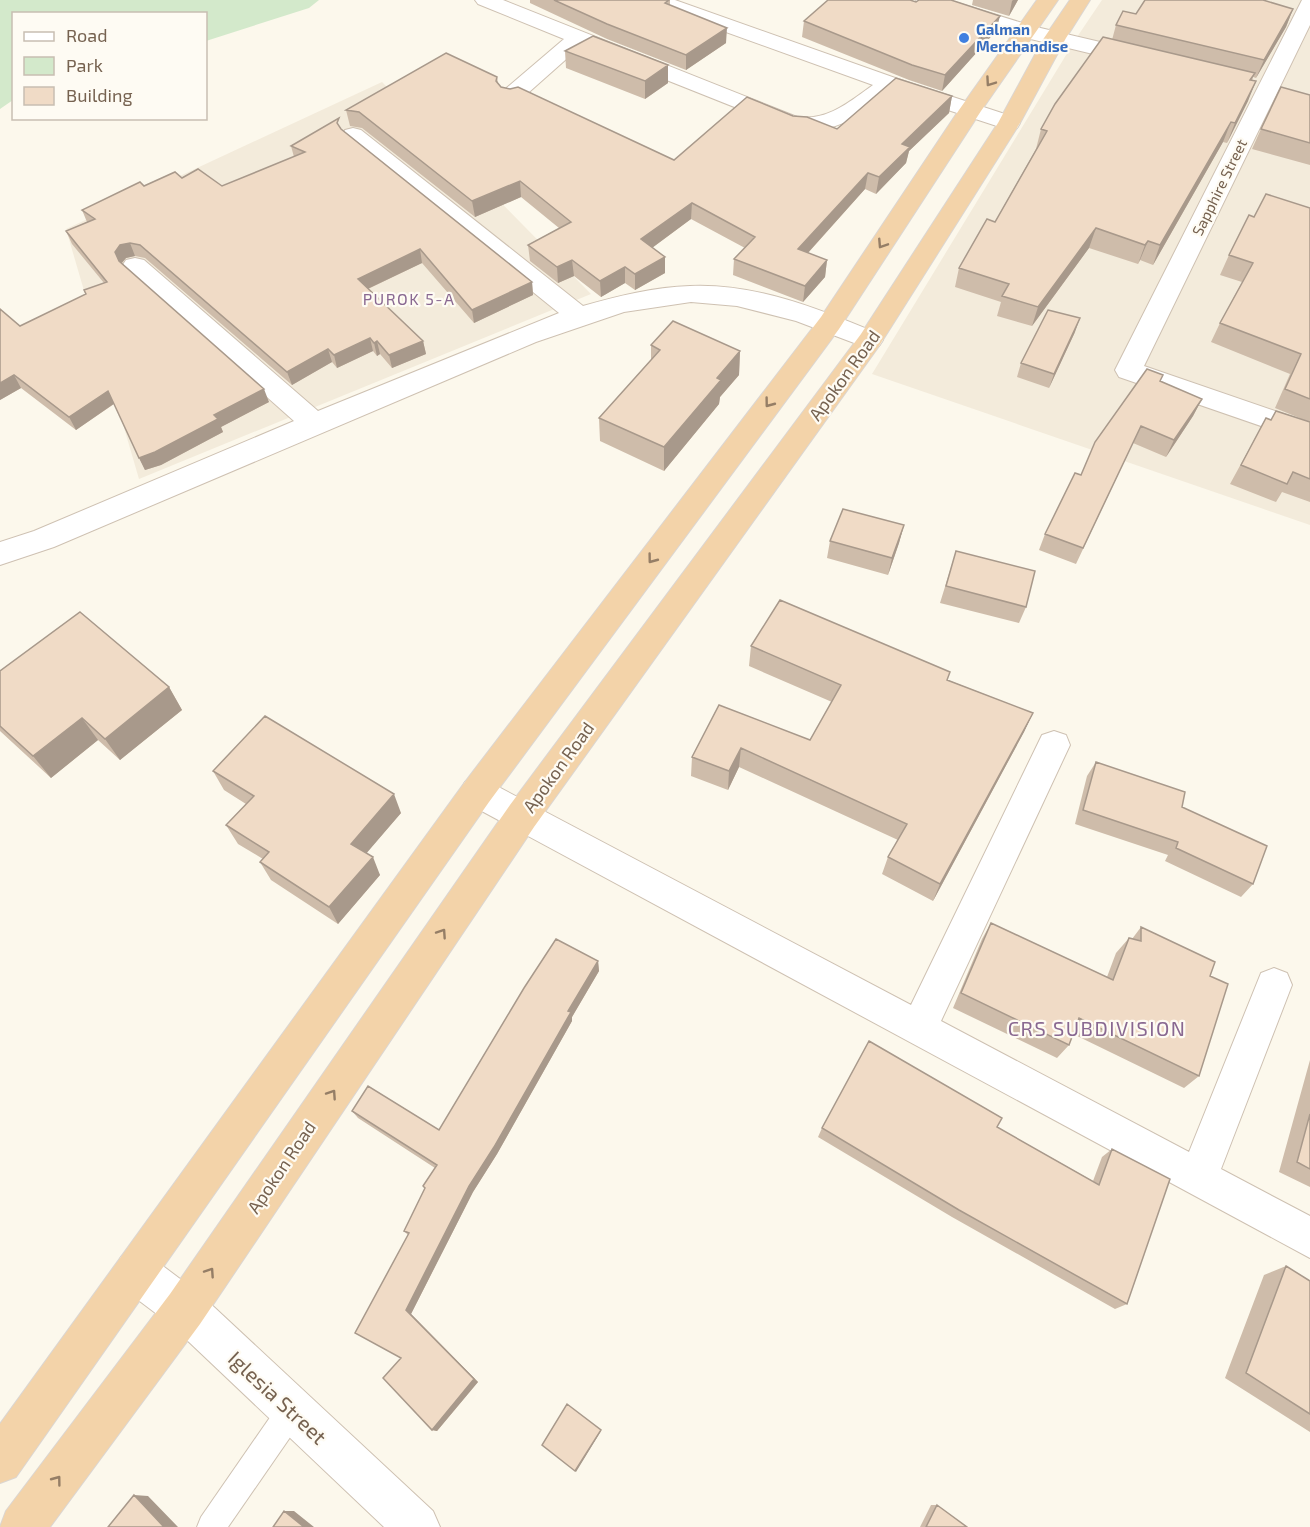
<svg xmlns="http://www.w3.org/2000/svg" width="1310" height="1527" font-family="'Exo 2',sans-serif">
  <rect width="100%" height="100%" fill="#fcf8ec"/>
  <path fill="#f3ebdb" d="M 1102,0 L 1310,0 L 1310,525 L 872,374 L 1077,37 Z
    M 382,82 L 591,294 L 139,479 L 66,229 Z"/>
  <path fill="#d3e9cb" d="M 0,0 L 319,0 L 309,8 L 206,41 L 206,14 L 14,14 L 13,100 L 0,109 Z"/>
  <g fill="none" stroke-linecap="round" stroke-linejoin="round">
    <g stroke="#cec1b2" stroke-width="2">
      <path id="service" d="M 292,1396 L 302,1400 L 306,1410 L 302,1420 L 228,1527 L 197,1527 L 201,1517 L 282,1400 Z"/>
    </g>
    <g stroke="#cec1b2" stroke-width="2">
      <path id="minor" d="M 475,0 L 503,0 L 797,117 C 828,121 849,102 873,85 L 648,4 L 645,0 L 675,0 L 898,79 L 1017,118 L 1020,123 L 1017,128 L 1009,130 L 893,92 C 861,115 833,136 792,130 L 581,46 L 519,101 L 511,103 L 503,101 L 500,96 L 503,91 L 564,39 L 478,4 Z
        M 916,0 L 948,0 L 1032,26 L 1147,53 L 1150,58 L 1147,63 L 1139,65 L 1018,36 L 919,4 Z
        M 1302,0 L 1310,0 L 1310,25 L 1144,366 L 1310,423 L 1310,443 L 1119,377 L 1115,370 Z
        M 353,128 L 361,130 L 583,306 C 618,296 654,287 690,286 C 755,283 820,309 879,334 L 883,340 L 879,346 L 870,349 L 796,321 L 737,306 L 691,302 L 624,312 L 536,342 L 54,547 L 0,565 L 0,542 L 34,531 L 294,421 L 126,272 L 122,266 L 126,260 L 135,258 L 144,260 L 318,411 L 559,313 L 345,140 L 342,135 L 345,130 Z
        M 1054,731 L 1066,735 L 1070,745 L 941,1021 L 1189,1152 L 1261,973 L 1274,968 L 1287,973 L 1292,985 L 1221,1169 L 1310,1216 L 1310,1258 L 465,802 L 460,792 L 465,782 L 477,777 L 489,782 L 911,1005 L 1042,735 Z
        M 136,1251 L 151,1257 L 200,1294 L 433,1511 L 440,1527 L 384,1527 L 170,1324 L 121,1287 L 115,1272 L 121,1257 Z"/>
    </g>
    <g stroke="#dbd6d2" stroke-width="2">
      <path id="trunk" d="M 1037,0 L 1058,0 L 981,111 L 839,329 L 489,802 L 16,1477 L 0,1483 L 0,1424 L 465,782 L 821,317 L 959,110 Z
        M 1070,0 L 1090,0 L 1066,38 L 1020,123 L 879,346 L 534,827 L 200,1324 L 50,1527 L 0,1527 L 6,1511 L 170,1294 L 510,805 L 861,334 L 998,123 L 1044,38 Z"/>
    </g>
    <use href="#service" fill="#fff" fill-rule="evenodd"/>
    <use href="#minor" fill="#fff" fill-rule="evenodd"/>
    <use href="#trunk" fill="#f3d3a9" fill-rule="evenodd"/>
  </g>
  <path fill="#cebcaa" d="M 530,0 L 670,0 L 670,5 L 726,43 L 686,70 L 607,39 L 530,3 Z
    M 973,0 L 1018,0 L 1009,16 L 972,5 Z
    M 1293,9 L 1286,27 L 1256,78 L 1253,77 L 1248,101 L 1227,143 L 1223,142 L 1153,265 L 1140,260 L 1138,264 L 1089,248 L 1032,326 L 997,316 L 1001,302 L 955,287 L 959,268 L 995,222 L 1036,149 L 1041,129 L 1112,40 L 1116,25 L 1136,14 Z
    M 804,21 L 996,31 L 942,91 L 909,80 L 802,37 Z
    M 565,51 L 668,83 L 645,99 L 566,68 Z
    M 497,77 L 498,83 L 501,87 L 674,160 L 793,116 L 837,129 L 952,96 L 949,113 L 909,151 L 906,163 L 876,194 L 865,189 L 808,253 L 827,260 L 825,277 L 803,302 L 733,275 L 734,259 L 745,248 L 691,219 L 652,248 L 665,257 L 665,273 L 635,290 L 625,283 L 601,297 L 574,276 L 558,283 L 530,261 L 528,245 L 559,228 L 521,197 L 475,217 L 362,128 L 350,126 L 346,110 Z
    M 1310,95 L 1310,165 L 1252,149 L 1261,129 Z
    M 341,129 L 532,282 L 533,295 L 474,323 L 422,263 L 368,289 L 423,341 L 426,354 L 392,368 L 380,354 L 377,356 L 373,351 L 337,368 L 332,362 L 292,385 L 145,258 L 135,256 L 126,258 L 122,263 L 269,402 L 221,427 L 223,432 L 161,465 L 145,470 L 114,404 L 76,430 L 21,388 L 0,400 L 20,326 L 86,294 L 104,283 L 72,244 L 66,231 L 87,222 L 82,210 L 144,186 L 182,178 L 222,186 L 294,157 L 291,146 Z
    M 1310,208 L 1310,502 L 1282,492 L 1276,502 L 1230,484 L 1266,418 L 1271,420 L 1276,411 L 1302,419 L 1275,408 L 1290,374 L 1211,342 L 1220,323 L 1242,282 L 1220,275 L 1229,255 L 1254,217 Z
    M 1075,332 L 1049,388 L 1017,377 L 1021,363 Z
    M 651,345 L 740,351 L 739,375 L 720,397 L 719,404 L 664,471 L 600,441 L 599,418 L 651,360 Z
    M 1160,381 L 1202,399 L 1193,416 L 1166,457 L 1133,443 L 1076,564 L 1039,550 L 1045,534 L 1081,475 Z
    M 904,525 L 899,543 L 888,575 L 827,558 L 830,541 Z
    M 956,551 L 1026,607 L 1019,623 L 940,603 Z
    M 751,646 L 948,680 L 1033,713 L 1024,732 L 933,901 L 882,874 L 888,857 L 898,840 L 739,767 L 728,790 L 691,776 L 692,757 L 719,705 L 810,740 L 832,702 L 749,666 Z
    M 0,671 L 169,687 L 182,710 L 120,760 L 98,740 L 51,778 L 0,731 Z
    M 1096,762 L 1182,807 L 1253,884 L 1241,897 L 1165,861 L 1168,855 L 1075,824 L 1087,776 Z
    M 213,771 L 401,813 L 366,853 L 380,875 L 338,924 L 271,880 L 260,862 L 263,859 L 238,844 L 226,825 L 246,804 L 224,790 Z
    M 991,923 L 1107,977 L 1116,953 L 1129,938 L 1132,939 L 1141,927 L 1210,976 L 1199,1076 L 1184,1088 L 1073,1034 L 1069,1045 L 1057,1058 L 953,1008 L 982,939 Z
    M 598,961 L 599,971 L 572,1017 L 572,1021 L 497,1154 L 473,1192 L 411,1314 L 478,1382 L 437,1431 L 432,1430 L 401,1358 L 408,1235 L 404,1231 L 425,1189 L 423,1186 L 435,1168 L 358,1118 L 352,1111 L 439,1130 Z
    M 1310,1060 L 1310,1187 L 1279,1172 Z
    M 997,1127 L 1093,1181 L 1102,1157 L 1112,1149 L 1127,1304 L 1115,1309 L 952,1217 L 818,1137 L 822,1128 Z
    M 1286,1266 L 1310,1281 L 1310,1432 L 1225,1378 L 1264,1275 Z
    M 931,1505 L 937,1505 L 967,1527 L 920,1527 Z"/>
  <path fill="#a8998b" d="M 1013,0 L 1018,0 L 1009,16 L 1012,1 Z
    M 1293,9 L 1286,27 L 1256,78 L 1264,60 Z
    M 1000,16 L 996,31 L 942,91 L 945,75 Z
    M 727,28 L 726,43 L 686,70 L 686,55 Z
    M 668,65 L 668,83 L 645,99 L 645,81 Z
    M 1256,81 L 1248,101 L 1227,143 L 1235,123 Z
    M 952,96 L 949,113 L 909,151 L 906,163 L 876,194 L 879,177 L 902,144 Z
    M 1231,122 L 1223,142 L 1153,265 L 1160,245 Z
    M 868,173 L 865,189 L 797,265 L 798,249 Z
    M 520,181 L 521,197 L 475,217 L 472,201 Z
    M 692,203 L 691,219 L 641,256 L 641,239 Z
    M 1096,228 L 1089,248 L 1032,326 L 1038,307 Z
    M 1148,241 L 1140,260 L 1138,264 L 1145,245 Z
    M 130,243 L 135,256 L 126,258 L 120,265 L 115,252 L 120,245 Z
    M 420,249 L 422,263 L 361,292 L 358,279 Z
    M 665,257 L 665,273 L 635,290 L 635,274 Z
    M 572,260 L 574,276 L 558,283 L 557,267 Z
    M 827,260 L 825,277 L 803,302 L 805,286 Z
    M 625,267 L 625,283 L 601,297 L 600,281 Z
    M 532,282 L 533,295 L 474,323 L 472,310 Z
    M 1080,318 L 1075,332 L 1049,388 L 1054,374 Z
    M 370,338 L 373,351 L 337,368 L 334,355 Z
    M 377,341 L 380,354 L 377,356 L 374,343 Z
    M 423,341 L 426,354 L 392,368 L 389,355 Z
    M 328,349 L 332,362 L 292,385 L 287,372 Z
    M 740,351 L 739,375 L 720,397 L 719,404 L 664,471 L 664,447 L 717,378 Z
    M 14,375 L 21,388 L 0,400 L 0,383 Z
    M 264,389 L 269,402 L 221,427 L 223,432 L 161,465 L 145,470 L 139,458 L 214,415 Z
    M 108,391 L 115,403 L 76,430 L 69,417 Z
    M 1202,399 L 1193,416 L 1166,457 L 1174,440 Z
    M 904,525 L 899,543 L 888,575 L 892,558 Z
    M 169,687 L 182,710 L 120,760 L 105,739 Z
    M 1033,713 L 1024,732 L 933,901 L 940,884 Z
    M 82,718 L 98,740 L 51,778 L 33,756 Z
    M 741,748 L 739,767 L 728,790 L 729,771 Z
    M 394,794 L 401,813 L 359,862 L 351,844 Z
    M 373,857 L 380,875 L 338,924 L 329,907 Z
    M 598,961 L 599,971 L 572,1017 L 572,1021 L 497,1154 L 473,1192 L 411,1314 L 478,1382 L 437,1431 L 432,1430 L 406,1310 L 469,1186 L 568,1011 Z
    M 601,1430 L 601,1431 L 576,1472 L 575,1471 Z
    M 134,1495 L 148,1496 L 178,1527 L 164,1527 Z
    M 284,1511 L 294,1511 L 314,1527 L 304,1527 Z"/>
  <path fill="#f0dbc6" stroke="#a8998b" stroke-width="1.5" d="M 554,0 L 669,0 L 665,3 L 727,28 L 686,55 L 607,24 Z
    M 828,0 L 910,0 L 916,2 L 919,0 L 951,0 L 1000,16 L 945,75 L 912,65 L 804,21 Z
    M 1145,0 L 1263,0 L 1293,9 L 1264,60 L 1116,25 L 1123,11 L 1136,14 Z
    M 593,36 L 668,65 L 645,81 L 565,51 Z
    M 1103,37 L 1255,73 L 1250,80 L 1256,81 L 1235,123 L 1231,122 L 1160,245 L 1148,241 L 1145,245 L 1096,228 L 1038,307 L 1002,296 L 1009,284 L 959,268 L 987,219 L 995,222 L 1047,131 L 1041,129 L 1055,104 Z
    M 446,53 L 497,77 L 496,81 L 501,87 L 510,89 L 518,87 L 674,160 L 747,97 L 793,116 L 807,117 L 837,129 L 896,78 L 952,96 L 902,144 L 910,147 L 879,177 L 868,173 L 798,249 L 827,260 L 805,286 L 734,259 L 755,237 L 692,203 L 641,239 L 665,257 L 635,274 L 625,267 L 600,281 L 572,260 L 557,267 L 528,245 L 571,222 L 520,181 L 472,201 L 359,112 L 346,110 Z
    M 1281,87 L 1310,95 L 1310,143 L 1261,129 Z
    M 339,118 L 337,123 L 341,129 L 532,282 L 472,310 L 420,249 L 358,279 L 423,341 L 389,355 L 377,341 L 374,343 L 370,338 L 334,355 L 328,349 L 287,372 L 140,245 L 130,243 L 120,245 L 115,252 L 119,261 L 264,389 L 214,415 L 218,419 L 155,452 L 139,458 L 108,391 L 69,417 L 14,375 L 0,383 L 0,309 L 20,326 L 86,294 L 84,290 L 107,282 L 66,231 L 95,219 L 82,210 L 140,182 L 144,186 L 175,172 L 182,178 L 198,169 L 222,186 L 305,152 L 291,146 Z
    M 1266,194 L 1310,208 L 1310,399 L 1285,389 L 1301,354 L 1220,323 L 1253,263 L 1229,255 L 1249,215 L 1254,217 Z
    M 1048,310 L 1080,318 L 1054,374 L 1021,363 Z
    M 673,321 L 740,351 L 717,378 L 721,380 L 664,447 L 599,418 L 660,350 L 651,345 Z
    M 1147,369 L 1163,375 L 1160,381 L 1202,399 L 1174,440 L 1141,426 L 1083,548 L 1045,534 L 1075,473 L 1081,475 L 1095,442 Z
    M 1276,411 L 1310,422 L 1310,479 L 1293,472 L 1287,484 L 1241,465 L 1266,418 L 1271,420 Z
    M 843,509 L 904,525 L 892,558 L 830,541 Z
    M 956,551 L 1035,571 L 1026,607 L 946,586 Z
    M 780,600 L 950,672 L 947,680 L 1033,713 L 940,884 L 888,857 L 907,824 L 741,748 L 729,771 L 692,757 L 719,705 L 810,740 L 841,685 L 751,646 Z
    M 80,612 L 169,687 L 105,739 L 82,718 L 33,756 L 0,726 L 0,671 Z
    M 265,716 L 394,794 L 351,844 L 373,857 L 329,907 L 260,862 L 269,852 L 226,825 L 254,796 L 213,771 Z
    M 1096,762 L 1185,792 L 1182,807 L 1267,846 L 1253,884 L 1176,848 L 1178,842 L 1083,810 Z
    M 991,923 L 1113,980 L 1129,938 L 1141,941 L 1141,927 L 1215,962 L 1210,976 L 1228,984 L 1199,1076 L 1079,1018 L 1069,1045 L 961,993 Z
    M 556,939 L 598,961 L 568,1011 L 571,1012 L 494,1147 L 469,1186 L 406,1310 L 474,1379 L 432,1430 L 383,1378 L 401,1358 L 355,1333 L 409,1233 L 404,1231 L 425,1188 L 423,1186 L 437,1165 L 352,1111 L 368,1086 L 439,1130 L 524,988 Z
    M 869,1041 L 1002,1118 L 997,1127 L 1099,1185 L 1112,1149 L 1170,1179 L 1127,1304 L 959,1210 L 822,1128 Z
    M 1310,1114 L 1310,1169 L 1297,1162 Z
    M 1286,1266 L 1310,1281 L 1310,1414 L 1246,1373 Z
    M 567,1404 L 601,1430 L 575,1471 L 542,1445 Z
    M 134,1495 L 164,1527 L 108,1527 Z
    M 937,1505 L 967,1527 L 926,1527 Z
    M 284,1511 L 304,1527 L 273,1527 Z"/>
  <defs><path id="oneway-chevron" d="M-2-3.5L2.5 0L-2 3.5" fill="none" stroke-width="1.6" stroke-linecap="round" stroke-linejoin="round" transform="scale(1.5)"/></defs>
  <g stroke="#957e66">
    <use href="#oneway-chevron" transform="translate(990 82) rotate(125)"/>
    <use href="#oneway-chevron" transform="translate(882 244) rotate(123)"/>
    <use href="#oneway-chevron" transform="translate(769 403) rotate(127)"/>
    <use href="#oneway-chevron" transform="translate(652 559) rotate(127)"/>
    <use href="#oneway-chevron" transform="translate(442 933) rotate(-56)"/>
    <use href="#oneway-chevron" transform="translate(332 1094) rotate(-56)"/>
    <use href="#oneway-chevron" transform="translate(210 1272) rotate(-56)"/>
    <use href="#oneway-chevron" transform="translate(57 1480) rotate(-53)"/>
  </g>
  <circle fill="#3f7fe0" stroke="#fefbf3" stroke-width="2" cx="964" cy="38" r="6"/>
  <g text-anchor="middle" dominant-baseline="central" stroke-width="4.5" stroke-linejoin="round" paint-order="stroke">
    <g font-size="15" font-weight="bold" fill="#366cbe" stroke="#fefbf3" text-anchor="start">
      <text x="976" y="29">Galman<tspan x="976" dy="17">Merchandise</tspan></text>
    </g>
    <g font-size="15" fill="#766250" stroke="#fefbf3">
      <text transform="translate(1219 187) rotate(-64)">Sapphire Street</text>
    </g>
    <g font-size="16" letter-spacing="1.5" fill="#896891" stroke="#fefbf3">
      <text x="409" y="298">PUROK 5-A</text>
    </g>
    <g font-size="18" fill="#766250" stroke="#fefbf3">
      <text transform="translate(844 375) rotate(-54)">Apokon Road</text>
      <text transform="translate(558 767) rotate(-54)">Apokon Road</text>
      <text transform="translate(281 1167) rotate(-56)">Apokon Road</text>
    </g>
    <g font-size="20" letter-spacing="1.5" fill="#896891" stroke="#fefbf3">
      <text x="1097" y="1028">CRS SUBDIVISION</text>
    </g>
    <g font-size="21" fill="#766250" stroke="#fefbf3">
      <text transform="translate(278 1397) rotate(43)">Iglesia Street</text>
    </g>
  </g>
  <rect x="12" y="12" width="195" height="108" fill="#fefbf3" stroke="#c8beb2" stroke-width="1.5"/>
  <rect x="24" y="32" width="30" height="9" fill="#ffffff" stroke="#c8beb2" stroke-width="1.5"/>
  <text x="66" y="42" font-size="18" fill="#766250">Road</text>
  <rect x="24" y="57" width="30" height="18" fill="#d3e9cb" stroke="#c8beb2" stroke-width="1.5"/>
  <text x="66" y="72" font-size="18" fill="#766250">Park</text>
  <rect x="24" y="87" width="30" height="18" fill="#f0dbc6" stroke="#c8beb2" stroke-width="1.5"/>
  <text x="66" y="102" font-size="18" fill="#766250">Building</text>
</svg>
